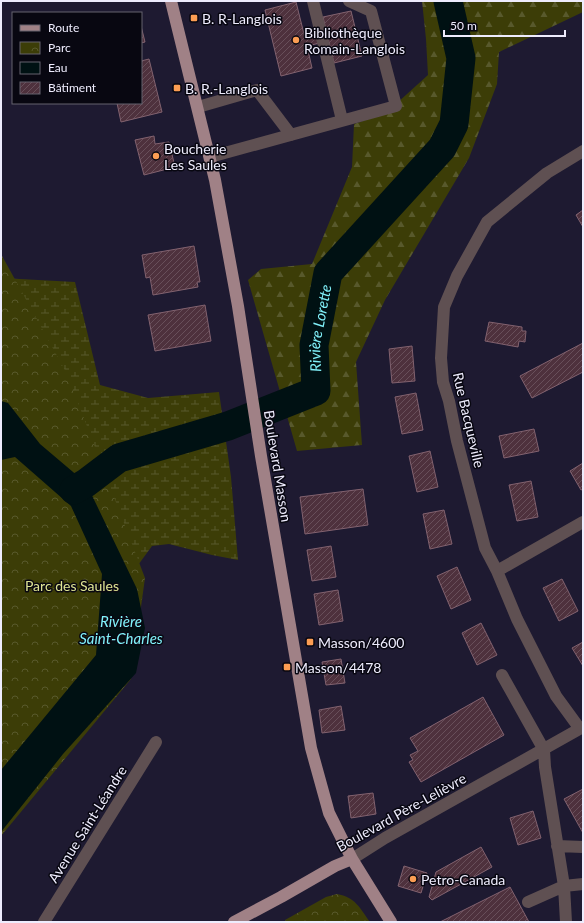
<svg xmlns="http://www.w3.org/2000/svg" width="584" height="923" font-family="Lato,sans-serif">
  <defs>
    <pattern id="forest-firs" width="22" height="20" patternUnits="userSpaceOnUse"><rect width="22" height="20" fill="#3c3d07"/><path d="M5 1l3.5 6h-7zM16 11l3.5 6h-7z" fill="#58592c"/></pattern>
    <pattern id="wetland-marsh" width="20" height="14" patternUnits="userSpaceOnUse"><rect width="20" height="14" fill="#3c3d07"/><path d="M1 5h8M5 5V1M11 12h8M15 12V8" fill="none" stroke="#58592c"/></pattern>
    <pattern id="park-crowns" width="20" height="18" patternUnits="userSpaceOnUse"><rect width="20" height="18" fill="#3c3d07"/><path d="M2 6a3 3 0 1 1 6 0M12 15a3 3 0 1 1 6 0" fill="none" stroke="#58592c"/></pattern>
    <pattern id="building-hatch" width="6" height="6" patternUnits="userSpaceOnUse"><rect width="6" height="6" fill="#4e313d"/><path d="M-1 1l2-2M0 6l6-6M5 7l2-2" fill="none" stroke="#684f5a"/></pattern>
  </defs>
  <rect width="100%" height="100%" fill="#1e1a31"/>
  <path fill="url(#forest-firs)" d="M 422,1 L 583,1 L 583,12 L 499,52 L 497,84 L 469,158 L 385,300 L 356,362 L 362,445 L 297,451 L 248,280 L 261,269 L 312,264 L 352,167 L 354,124 L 386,113 L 428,75 L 426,39 Z"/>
  <path fill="url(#wetland-marsh)" d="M 1,278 L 75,282 L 100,385 L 148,398 L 219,392 L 231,477 L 238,560 L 212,555 L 169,544 L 152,546 L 122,587 Z"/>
  <path fill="url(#park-crowns)" d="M 1,254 L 67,374 L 145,578 L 131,679 L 1,836 Z
    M 337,894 C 355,897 360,908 370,922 L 286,922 L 285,920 L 326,897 Z"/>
  <path fill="#001113" d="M 1,401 L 8,403 L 40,444 L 86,483 L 137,589 L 145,628 L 136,673 L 63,754 L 1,832 L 1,770 L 96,655 L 102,574 L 71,506 L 15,457 L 1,460 Z"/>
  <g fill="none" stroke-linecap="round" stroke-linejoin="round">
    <path stroke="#001113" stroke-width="29" id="s1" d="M 74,490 L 86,483 L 119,458 L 228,426 L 316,391 L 314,345 L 328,273 L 442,148 L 454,124 L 461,58 L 448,1"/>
  </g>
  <path fill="url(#building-hatch)" stroke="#82626f" d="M 296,2 L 305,38 L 318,35 L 320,43 L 307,46 L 312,68 L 281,76 L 265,10 Z
    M 351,11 L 362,56 L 334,63 L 323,17 Z
    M 141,26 L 145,42 L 141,43 Z
    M 149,59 L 162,112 L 121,122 L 117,103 L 141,103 L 141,61 Z
    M 154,136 L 155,144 L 169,142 L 175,167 L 144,175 L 135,140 Z
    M 583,210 L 583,227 L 576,215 Z
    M 194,246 L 200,282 L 197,282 L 198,287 L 153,295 L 150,277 L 146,278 L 142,255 Z
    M 205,305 L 211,341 L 155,351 L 148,315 Z
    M 489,322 L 522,327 L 522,331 L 526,331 L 525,342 L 519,341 L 518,347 L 485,341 Z
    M 583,343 L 583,372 L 532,398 L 520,376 Z
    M 412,346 L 415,381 L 392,383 L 389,349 Z
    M 416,393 L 423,430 L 402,434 L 395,397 Z
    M 534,429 L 539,451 L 504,458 L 499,436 Z
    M 430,451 L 438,487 L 417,492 L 409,456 Z
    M 583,463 L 583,489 L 581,490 L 570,471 Z
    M 531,481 L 538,517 L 517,521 L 509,485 Z
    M 363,489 L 368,525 L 305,534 L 300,497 Z
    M 444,510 L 452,544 L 430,549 L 423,514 Z
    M 331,546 L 336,577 L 312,581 L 307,550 Z
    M 457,567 L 471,600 L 451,609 L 437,576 Z
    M 562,579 L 578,611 L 559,621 L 543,588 Z
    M 338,590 L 343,621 L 319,625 L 314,594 Z
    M 481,623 L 497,655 L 477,665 L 462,633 Z
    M 583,642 L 583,666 L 572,648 Z
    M 341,659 L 345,683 L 326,685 L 322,662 Z
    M 483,697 L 504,735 L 421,782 L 409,762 L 413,760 L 410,755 L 418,751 L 410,738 Z
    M 341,706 L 345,730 L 322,733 L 319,710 Z
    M 583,789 L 583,833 L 564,799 Z
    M 373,793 L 376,814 L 351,818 L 348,796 Z
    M 533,811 L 541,838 L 518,845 L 510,818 Z
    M 481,847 L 492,867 L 432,900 L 429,897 L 436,872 Z
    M 404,866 L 427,873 L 421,893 L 398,886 Z
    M 510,887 L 529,922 L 440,922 Z"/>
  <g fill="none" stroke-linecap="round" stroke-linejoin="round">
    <path stroke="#5f5052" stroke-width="12" d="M 313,1 L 342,120
      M 198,107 L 257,90 L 291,135
      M 210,157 L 396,106 L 371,11 L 349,1
      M 497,571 L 583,522
      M 502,675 L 544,750 L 545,767 L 564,886 L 583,884
      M 580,729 L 556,696 L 517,619 L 497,571 L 485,548 L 457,441 L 449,401 L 443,382 L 441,358 L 444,307 L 457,276 L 487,222 L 547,173 L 583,151
      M 557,846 L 583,847
      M 352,859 L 385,838 L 583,727
      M 528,902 L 564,886 L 566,922
      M 44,922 L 156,742"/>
    <path stroke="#a08186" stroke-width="12" d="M 171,1 L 215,180 L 238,306 L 261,456 L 311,748 L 329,813 L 352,859 L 391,922
      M 234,922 L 281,897 L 335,866 L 352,859"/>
  </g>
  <g fill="#fc9d53" stroke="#080711" stroke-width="1.5">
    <rect x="190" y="14" width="8" height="8" rx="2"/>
    <circle cx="296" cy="40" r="4"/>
    <rect x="173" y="84" width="8" height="8" rx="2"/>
    <circle cx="156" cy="156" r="4"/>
    <rect x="306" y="638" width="8" height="8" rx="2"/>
    <rect x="283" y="663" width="8" height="8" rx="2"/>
    <circle cx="413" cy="879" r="4"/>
  </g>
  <g text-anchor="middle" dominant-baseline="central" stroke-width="3" stroke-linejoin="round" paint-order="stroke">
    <g font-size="14" fill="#eeecfd" stroke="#080711" text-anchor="start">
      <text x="202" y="18">B. R-Langlois</text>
      <text x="304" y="32">Bibliothèque<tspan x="304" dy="16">Romain-Langlois</tspan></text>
      <text x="185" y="88">B. R.-Langlois</text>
      <text x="164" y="148">Boucherie<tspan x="164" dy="16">Les Saules</tspan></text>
      <text x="318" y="642">Masson/4600</text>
      <text x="295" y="667">Masson/4478</text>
      <text x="421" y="879">Petro-Canada</text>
    </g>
    <g font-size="14" fill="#eeecfd" stroke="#080711">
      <text transform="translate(469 420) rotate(77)">Rue Bacqueville</text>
      <text transform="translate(278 466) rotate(81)">Boulevard Masson</text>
      <text transform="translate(401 812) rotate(-29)">Boulevard Père-Lelièvre</text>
      <text transform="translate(87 824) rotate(-58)">Avenue Saint-Léandre</text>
    </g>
    <g font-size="14" fill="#dfe493" stroke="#080711">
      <text x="72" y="585">Parc des Saules</text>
    </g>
    <g font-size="15" font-style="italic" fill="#81f1fa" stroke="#080711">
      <text stroke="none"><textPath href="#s1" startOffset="327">Rivière Lorette</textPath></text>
      <text x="121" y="621">Rivière<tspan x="121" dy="17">Saint-Charles</tspan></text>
    </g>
  </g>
  <rect width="584" height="923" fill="none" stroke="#eeecfd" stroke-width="4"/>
  <rect x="12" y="12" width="130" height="92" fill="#080711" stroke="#64636f"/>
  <rect x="20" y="25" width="20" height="6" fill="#a08186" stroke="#64636f"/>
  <text x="48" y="32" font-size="12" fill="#eeecfd">Route</text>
  <rect x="20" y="42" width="20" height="12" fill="url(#park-crowns)" stroke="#64636f"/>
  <text x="48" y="52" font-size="12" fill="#eeecfd">Parc</text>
  <rect x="20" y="62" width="20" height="12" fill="#001113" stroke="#64636f"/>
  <text x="48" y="72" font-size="12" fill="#eeecfd">Eau</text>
  <rect x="20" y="82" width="20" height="12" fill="url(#building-hatch)" stroke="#64636f"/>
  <text x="48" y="92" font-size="12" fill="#eeecfd">Bâtiment</text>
  <path d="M444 30v6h121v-6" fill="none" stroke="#eeecfd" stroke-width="2"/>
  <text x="450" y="30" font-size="12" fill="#eeecfd" stroke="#080711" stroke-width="3" paint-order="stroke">50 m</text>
</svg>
